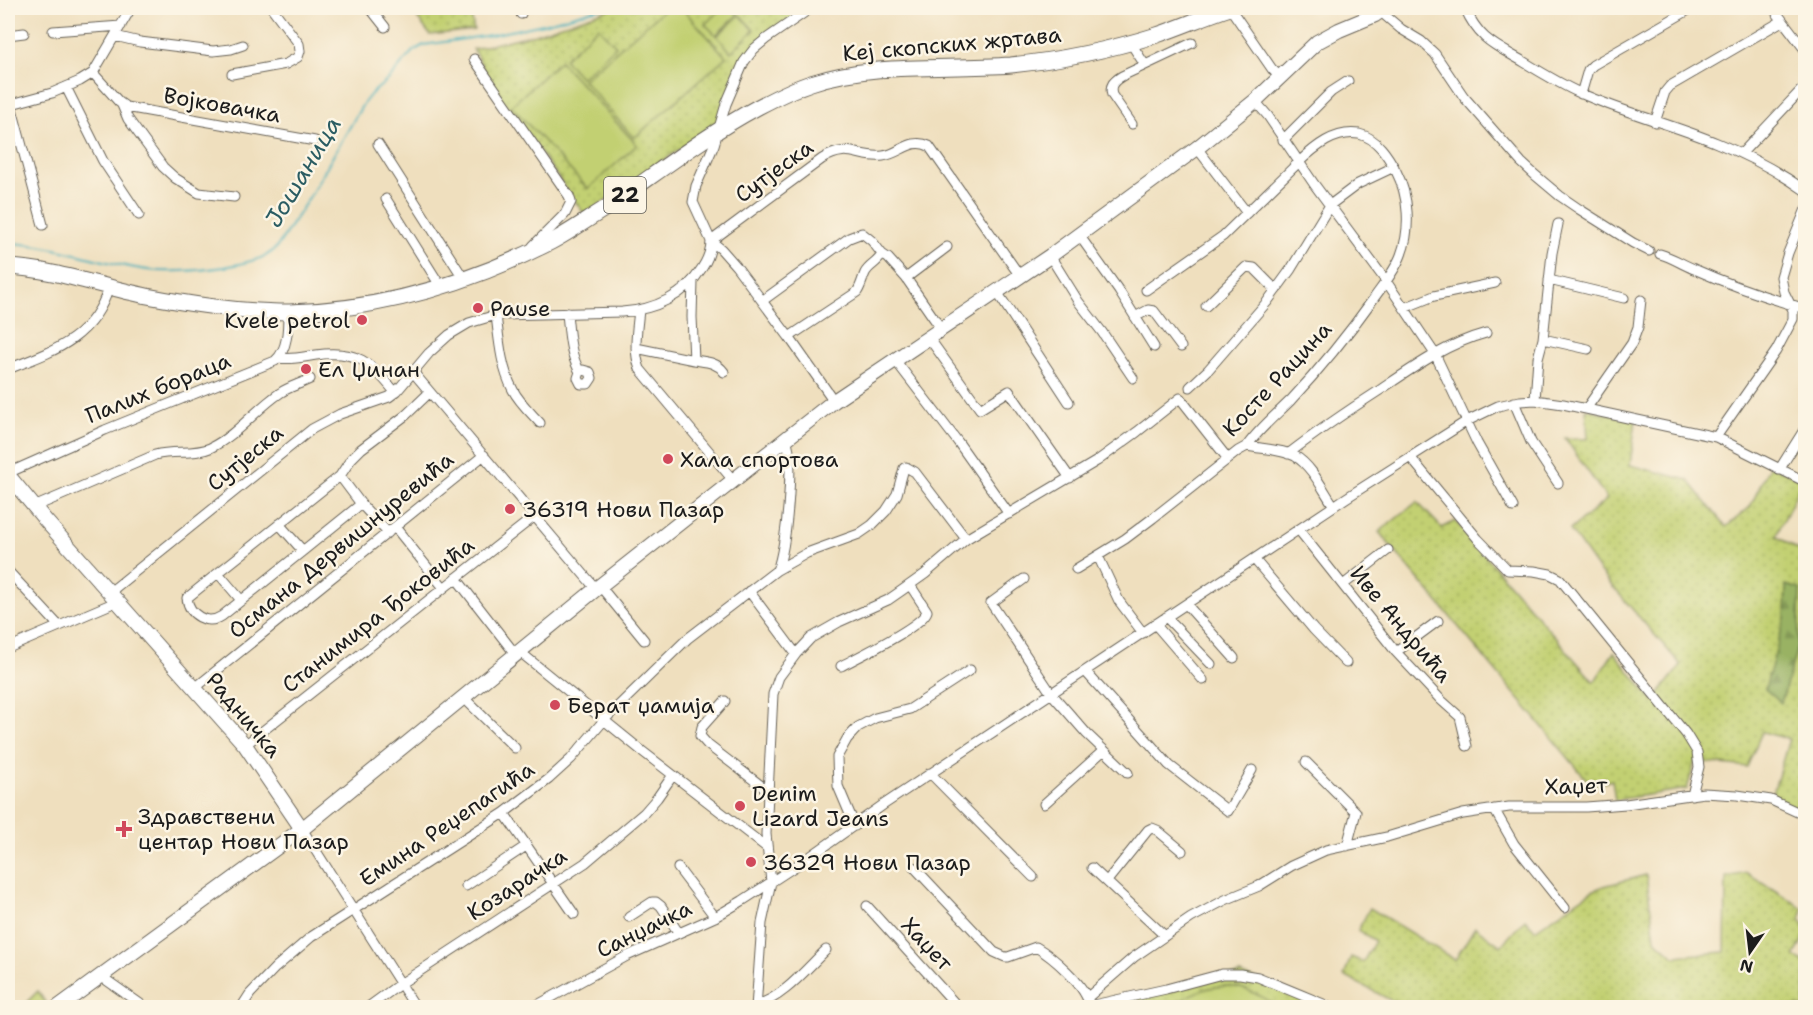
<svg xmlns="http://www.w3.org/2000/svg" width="1813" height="1015" font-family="'Shantell Sans',sans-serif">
  <defs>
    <pattern id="grass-dots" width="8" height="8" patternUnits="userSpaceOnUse" patternTransform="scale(1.5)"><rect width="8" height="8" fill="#c2d072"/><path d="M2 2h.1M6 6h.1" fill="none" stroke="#a6b262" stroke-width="1.8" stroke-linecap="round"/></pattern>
    <pattern id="forest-firs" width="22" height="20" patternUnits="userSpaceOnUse" patternTransform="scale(1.5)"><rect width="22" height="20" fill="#99b264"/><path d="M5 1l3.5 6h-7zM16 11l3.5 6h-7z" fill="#839856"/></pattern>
    <pattern id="park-crowns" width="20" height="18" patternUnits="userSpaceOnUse" patternTransform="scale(1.5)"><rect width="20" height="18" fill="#c2d072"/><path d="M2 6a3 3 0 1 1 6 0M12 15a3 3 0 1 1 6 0" fill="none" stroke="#a6b262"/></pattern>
  </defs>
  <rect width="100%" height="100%" fill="#fcf5e5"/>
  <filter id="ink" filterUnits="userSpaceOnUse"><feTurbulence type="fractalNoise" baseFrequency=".0167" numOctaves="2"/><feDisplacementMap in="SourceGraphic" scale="12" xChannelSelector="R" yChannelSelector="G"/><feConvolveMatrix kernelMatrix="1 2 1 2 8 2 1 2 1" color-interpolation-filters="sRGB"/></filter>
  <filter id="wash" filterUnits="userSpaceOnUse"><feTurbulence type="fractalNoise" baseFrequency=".008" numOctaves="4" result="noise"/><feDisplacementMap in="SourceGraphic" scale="24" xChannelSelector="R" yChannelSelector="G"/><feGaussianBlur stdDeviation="1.35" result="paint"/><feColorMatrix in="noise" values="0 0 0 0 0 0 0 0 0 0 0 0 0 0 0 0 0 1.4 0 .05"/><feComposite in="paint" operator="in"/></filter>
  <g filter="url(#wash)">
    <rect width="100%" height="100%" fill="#efdfbe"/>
    <path fill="url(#grass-dots)" stroke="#6f7647" stroke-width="1.5" d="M 410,8 L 470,8 L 474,30 L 430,35 Z
      M 613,8 L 811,8 L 754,49 L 723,119 L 585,215 L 495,89 L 473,49 L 535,34 Z
      M 1586,409 L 1636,420 L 1630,465 L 1688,480 L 1726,527 L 1750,507 L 1770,465 L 1803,480 L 1776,536 L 1805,554 L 1805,816 L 1771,800 L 1789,739 L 1762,732 L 1747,767 L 1695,761 L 1687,789 L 1615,800 L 1612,780 L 1592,786 L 1379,532 L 1417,502 L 1442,528 L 1455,521 L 1594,682 L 1614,652 L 1653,701 L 1681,665 L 1599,571 L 1570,530 L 1607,499 L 1565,438 L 1588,439 Z
      M 1747,873 L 1803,908 L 1800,920 L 1805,925 L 1805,937 L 1794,956 L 1805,962 L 1805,1007 L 1402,1007 L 1402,1006 L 1344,976 L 1351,957 L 1363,962 L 1375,941 L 1358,930 L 1370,908 L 1455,960 L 1475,927 L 1501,946 L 1525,919 L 1535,930 L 1592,891 L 1604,886 L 1646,875 L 1655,939 L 1674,956 L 1725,952 L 1726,877 Z
      M 1240,974 L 1334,1008 L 1080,1008 Z"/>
    <path fill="url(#forest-firs)" stroke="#5a6740" stroke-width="1.5" d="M 1786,585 L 1800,589 L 1798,645 L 1781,703 L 1765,689 L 1785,618 Z"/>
    <path fill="url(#park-crowns)" stroke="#6f7647" stroke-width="1.5" d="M 38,991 L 48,1007 L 25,1007 L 26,1003 Z"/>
    <path fill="#c2d072" stroke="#6f7647" stroke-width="1.5" d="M 666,8 L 682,8 L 726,57 L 634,138 L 583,80 Z
      M 723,8 L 732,8 L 738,14 L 716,35 L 705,24 Z
      M 740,15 L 754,30 L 731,52 L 717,36 Z
      M 598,27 L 616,46 L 581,78 L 564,59 Z
      M 560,61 L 637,145 L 588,189 L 511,106 Z
      M 1226,986 C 1247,987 1261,996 1278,1007 L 1173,1007 C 1189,993 1205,987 1226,986 Z"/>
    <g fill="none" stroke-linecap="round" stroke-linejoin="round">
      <path stroke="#3dadba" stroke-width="2" d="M 8,243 C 55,244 101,264 148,270 C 172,273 212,270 235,265 C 251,261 266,259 277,247 L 310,196 L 363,104 L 371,94 L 389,79 L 413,51 L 424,45 L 491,35 L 543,24 L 601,8"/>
    </g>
  </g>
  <g filter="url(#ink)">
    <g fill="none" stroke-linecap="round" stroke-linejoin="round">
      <g stroke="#666055" stroke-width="11">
        <path id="street" d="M 370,8 L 385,27
          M 520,8 L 521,14
          M 811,8 L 766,39 L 754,49 L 744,62 L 726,104 L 714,145 L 696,186 L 693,202 L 711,241 L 721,249 L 736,266 L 789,337 L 834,401
          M 1230,8 L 1272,69 L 1280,77
          M 1465,8 C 1479,40 1495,45 1524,62 C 1542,73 1560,84 1580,93 C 1624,113 1672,124 1717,143 C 1749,156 1778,171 1806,191
          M 1773,8 L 1806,51
          M 1381,12 L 1401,29 L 1421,41 L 1435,54 L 1464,97 L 1521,162 L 1535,175 L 1560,196 L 1579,209 L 1633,243 L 1649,251
          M 53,31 L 121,26
          M 8,35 L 24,33
          M 115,36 L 140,42 L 213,51 L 231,49 L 243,45
          M 1130,42 L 1145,65
          M 474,59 L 569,196 L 571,202 L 565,214 L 533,246
          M 93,73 L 119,102 L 126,107 L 315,141
          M 232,74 L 286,64 L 298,57 L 300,51 L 299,44 L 272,8
          M 66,87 L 103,161 L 139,215
          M 1581,94 L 1588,70 L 1593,65 L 1692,8
          M 1255,101 L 1268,116 L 1314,184 L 1386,281 L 1435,354 L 1477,443 L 1513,507
          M 8,105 L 52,93 L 80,81 L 93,73 L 131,8
          M 11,105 L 43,225
          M 122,105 L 128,119 L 163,167 L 175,178 L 199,193 L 234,197
          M 1655,122 L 1665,92 L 1670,86 L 1782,21
          M 1132,124 L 1112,95 C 1109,85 1114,81 1122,76 L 1192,43
          M 1283,140 L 1331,92 L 1348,81
          M 378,144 L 464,279
          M 1197,148 L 1247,213
          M 1742,153 L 1806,85
          M 386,199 L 441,287
          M 1079,235 L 1119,291 L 1154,347
          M 1660,254 C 1674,258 1681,264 1694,269 C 1730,285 1768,298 1806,309
          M 1050,256 L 1078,301 L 1102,332 L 1133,378
          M 906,278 L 947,247
          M 1549,280 L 1624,298
          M 693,281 L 692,317 L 694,360 C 706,362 717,362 724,372
          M 997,292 L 1069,402
          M 762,301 L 849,238 L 862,233 L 872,241 L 882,254 L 888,258 L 906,278 L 942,330
          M 1206,306 L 1246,267 L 1254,268 L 1276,290
          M 1404,308 L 1434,296 L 1495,283
          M 639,310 C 637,330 633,350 640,369 L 733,480
          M 567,313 C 569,333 570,355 580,372 L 578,378 L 581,384 L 588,384 L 592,378 L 590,372 L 583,370 L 580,372
          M 496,315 C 499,339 501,368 513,390 C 519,402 531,413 540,423
          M 1135,317 L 1148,310 L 1154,311 L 1181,347
          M 789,337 L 857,292 C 861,286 862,280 865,273 C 869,265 878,263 882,254
          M 929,338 L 980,409 L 1009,391 L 1070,478
          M 1543,339 L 1588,349
          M 636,348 L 694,360
          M 279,358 C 291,360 303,357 316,355 C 357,349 370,362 395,392
          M 895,360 L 958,442 L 1009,514
          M 8,369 C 54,351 93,339 109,287
          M 413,372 L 596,589
          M 1190,387 L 1208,370 L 1267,302 L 1291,269 L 1330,205 L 1358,184 L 1394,167
          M 1535,400 L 1538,358 L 1543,339 L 1552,253 L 1558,224
          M 1514,402 L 1531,442 L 1558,483
          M 1586,409 L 1632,343 L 1638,327 L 1641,300
          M 1716,437 L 1776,351 L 1793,319 L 1793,310 L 1784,292 L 1781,277 L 1788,253 L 1806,209
          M 1247,446 C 1262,449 1281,449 1295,456 C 1312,466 1323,490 1334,506
          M 1288,454 C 1318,431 1349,410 1380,390 C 1414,367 1446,344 1486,333
          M 1411,458 L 1478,539 L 1508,570 L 1534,571 L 1550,574 L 1560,579 L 1686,734 L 1697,752 L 1699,767 L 1692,795
          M 1779,470 L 1806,427
          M 8,473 L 105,430 L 275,361 C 288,350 288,328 288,312
          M 361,504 L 388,533
          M 34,507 L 155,455 C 173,450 195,455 210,448 C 237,435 256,409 280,393 C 289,387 300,384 310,379
          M 279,524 L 303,551
          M 395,527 L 444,588
          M 1298,529 L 1396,652 L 1441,700 L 1460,717 L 1467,746
          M 1098,556 L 1119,601 L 1143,633
          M 1254,559 L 1314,630 L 1346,663
          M 1076,569 L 1125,539 L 1153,518 L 1238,451 L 1247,446 C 1259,429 1276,415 1291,400 C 1321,368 1349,333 1374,298 C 1384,284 1395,271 1401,255 C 1411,229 1409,196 1396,171 C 1388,156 1377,138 1359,134 C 1335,130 1315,147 1299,162 L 1223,236 L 1146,290
          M 777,570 C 786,550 795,458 786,439
          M 8,571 L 59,626
          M 218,573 L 187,598 C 189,615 207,626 222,616 L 361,504 L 340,476 L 351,459 L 361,449 L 406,415 L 430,392
          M 456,578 L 516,655
          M 1024,579 L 991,603 L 1051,693 L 1087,734 L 1128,773
          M 1343,585 L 1388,550
          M 600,586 L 644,640
          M 749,591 L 796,654
          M 110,592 L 312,429 L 340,414 L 389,397 L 397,391 L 429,353 L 449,335 L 469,323 L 496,315 L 622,312 C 654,310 685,296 702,268 C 708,259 711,251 711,241 L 822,159 C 849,142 858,159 883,156 C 900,154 911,137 929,146 L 1020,276
          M 241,600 L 218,573 L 340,476
          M 1186,604 L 1234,658
          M 1166,617 L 1211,664
          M 1155,624 L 1203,680
          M 8,648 L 118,601
          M 520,652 L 642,751 L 766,847
          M 1396,652 L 1438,621
          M 841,666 C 858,657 923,626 927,611 L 910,585
          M 1085,671 L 1169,765 L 1228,811 L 1252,770
          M 195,688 L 484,455
          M 464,698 L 515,748
          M 725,701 L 702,727 L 700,736 L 708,745 L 768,791
          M 245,745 L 535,516
          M 1306,762 L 1356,812 L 1347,846
          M 930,773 L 1033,877
          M 1044,804 L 1104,750
          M 1494,809 L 1514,844 L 1565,908
          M 504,813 L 574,914
          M 855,826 L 838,786 L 837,757 L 847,739 L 858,727 L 875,718 L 910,709 L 970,670
          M 302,829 L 416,1008
          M 914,867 L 994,952 L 1005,957 L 1008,957 L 1036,947 C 1053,957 1083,983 1089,1003
          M 678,868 L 715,917
          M 1092,868 L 1165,936
          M 1107,881 L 1148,830 L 1152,828 L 1157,830 L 1182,851
          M 466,886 L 526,846
          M 867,906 L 959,1008
          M 629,917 L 652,902 L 656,902 L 661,906 L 678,932
          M 102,977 L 146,1008
          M 1087,998 L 1134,957 L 1191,918 L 1225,900 L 1259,886 L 1291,866 L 1326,850 L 1387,837 L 1463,814 L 1509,807 L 1586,807 L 1626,804 L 1704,793 L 1737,795 L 1771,800 L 1806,816
          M 756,1005 C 782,999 806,969 826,950
          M 241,1008 L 250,994 L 275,968 L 311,937 L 504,813 L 549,779 L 571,759 L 605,719 L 687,639 L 777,570 L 807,553 L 859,534 L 872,525 L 886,511 L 897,494 L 904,468 L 906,467 L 915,472 L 966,539
          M 367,1008 L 400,984 L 585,863 L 644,813 L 657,798 L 673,775
          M 532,1008 L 627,956 L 715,917 L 742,901 L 811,856 L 883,805 L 1346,498 L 1467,421 L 1498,406 L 1520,401 L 1535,400 L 1563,404 L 1716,437 L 1806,482
          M 756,1008 L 762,923 L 771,882 L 766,834 L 773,694 L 779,677 L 796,654 L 811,638 L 839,622 L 888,600 L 901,591 L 925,574 L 966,539 L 1097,461 L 1137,432 L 1180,398 L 1228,459
          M 1080,1008 L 1166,989 L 1222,974 L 1240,974 L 1258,977 L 1333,1008"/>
      </g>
      <g stroke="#666055" stroke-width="16">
        <path id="secondary" d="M 8,475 L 46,521 L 245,745 L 302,829
          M 57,1008 L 302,829 L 596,589 L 834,401 L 1050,256 L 1197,148 L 1255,101 L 1317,42 L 1339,30 L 1375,15 L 1385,8"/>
      </g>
      <g stroke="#666055" stroke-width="17">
        <path id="primary" d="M 8,267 C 55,269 101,287 147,296 C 194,305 242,312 289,312 C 380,310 470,283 551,242 C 570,232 588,219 606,208 C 656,174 704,136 758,107 C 775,98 792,89 811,83 C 875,62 944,70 1011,65 C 1060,60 1109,50 1157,35 C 1181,27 1205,16 1230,8"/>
      </g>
      <use href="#street" stroke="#fff" stroke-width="9"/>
      <use href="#secondary" stroke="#fff" stroke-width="14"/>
      <use href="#primary" stroke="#fff" stroke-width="15"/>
    </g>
  </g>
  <g fill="#d1495b" stroke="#fcf5e5" stroke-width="2">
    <circle cx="478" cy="308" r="6"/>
    <circle cx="362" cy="320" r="6"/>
    <circle cx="306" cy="369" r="6"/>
    <circle cx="668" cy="459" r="6"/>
    <circle cx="510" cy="509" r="6"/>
    <circle cx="555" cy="705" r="6"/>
    <circle cx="740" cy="806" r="6"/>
    <path d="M121 820h6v6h6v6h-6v6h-6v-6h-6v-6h6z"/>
    <circle cx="751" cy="862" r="6"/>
  </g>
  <g text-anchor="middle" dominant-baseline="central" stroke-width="5" stroke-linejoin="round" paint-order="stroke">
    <rect fill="#fcf5e5" stroke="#5f5d58" stroke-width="1.5" x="604" y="177" width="42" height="36" rx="4.5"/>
    <g font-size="21" font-weight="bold" fill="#1c1c1c">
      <text x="625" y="195">22</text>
    </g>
    <g font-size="22" fill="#1c1c1c" stroke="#fcf5e5">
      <text transform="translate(952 44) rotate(-5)">Кеј скопских жртава</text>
      <text transform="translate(222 105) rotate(10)">Војковачка</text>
      <text transform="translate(774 171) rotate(-36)">Сутјеска</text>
      <text transform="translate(1277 379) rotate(-47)">Косте Рацина</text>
      <text transform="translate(158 388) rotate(-22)">Палих бораца</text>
      <text transform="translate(245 458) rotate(-39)">Сутјеска</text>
      <text transform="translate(341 545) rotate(-39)">Османа Дервишнуревића</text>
      <text transform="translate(378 615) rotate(-38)">Станимира Ђоковића</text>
      <text transform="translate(1401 624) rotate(50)">Иве Андрића</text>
      <text transform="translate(244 715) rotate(50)">Радничка</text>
      <text transform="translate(1576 786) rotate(-2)">Хаџет</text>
      <text transform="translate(447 824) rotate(-34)">Емина Реџепагића</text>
      <text transform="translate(517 884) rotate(-33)">Козарачка</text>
      <text transform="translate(644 929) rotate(-26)">Санџачка</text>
      <text transform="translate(927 944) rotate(47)">Хаџет</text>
    </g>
    <g font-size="22" fill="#1c1c1c" stroke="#fcf5e5" text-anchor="start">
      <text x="490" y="308">Pause</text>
      <text x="350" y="320" text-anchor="end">Kvele petrol</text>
      <text x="318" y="369">Ел Џинан</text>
      <text x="680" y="459">Хала спортова</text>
      <text x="522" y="509">36319 Нови Пазар</text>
      <text x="567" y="705">Берат џамија</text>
      <text x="752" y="793">Denim<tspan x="752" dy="25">Lizard Jeans</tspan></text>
      <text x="138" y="816">Здравствени<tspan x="138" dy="25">центар Нови Пазар</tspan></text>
      <text x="763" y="862">36329 Нови Пазар</text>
    </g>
    <g font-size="24" font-style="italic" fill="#2b5d63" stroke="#fcf5e5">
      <text transform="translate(303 172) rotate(-59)">Јошаница</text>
    </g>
  </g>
  <rect width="1813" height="1015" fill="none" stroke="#fcf5e5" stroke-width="30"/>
  <g transform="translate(1750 952) rotate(194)" stroke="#fcf5e5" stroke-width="4.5" paint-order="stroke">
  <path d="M0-4.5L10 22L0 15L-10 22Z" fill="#1c1c1c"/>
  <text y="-9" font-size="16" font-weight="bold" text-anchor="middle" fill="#1c1c1c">N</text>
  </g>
</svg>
